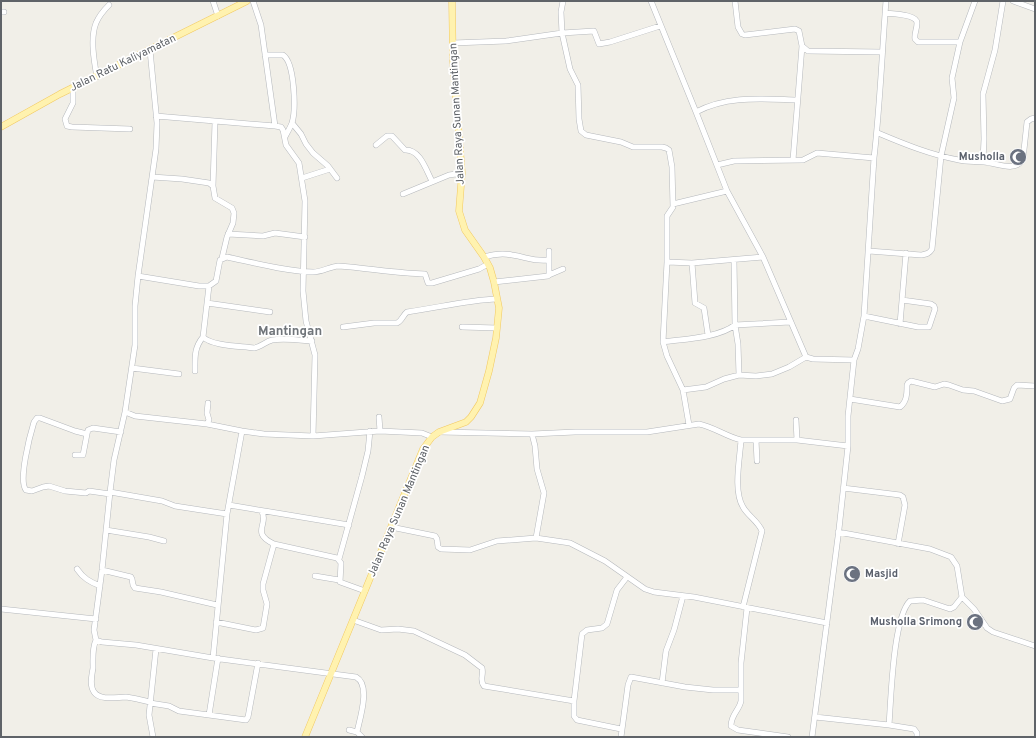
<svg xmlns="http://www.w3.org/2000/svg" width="1036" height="738" font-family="Overpass,sans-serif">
  <rect width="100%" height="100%" fill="#f1efe8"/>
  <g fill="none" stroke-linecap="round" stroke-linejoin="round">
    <g stroke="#b5b8bc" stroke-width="6">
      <path id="minor" d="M 213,1 L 218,16
        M 253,1 L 261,25 L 275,126
        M 651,1 L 696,112 L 727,191 L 763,257 L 806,357 L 813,359 L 854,360
        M 735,1 L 738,27 L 742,34 L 745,35 L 795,29 L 799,31 L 802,46 L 808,51 L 881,52
        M 1013,1 L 1035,9
        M 1,12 L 4,12
        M 660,26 L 610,42 L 599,44 L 594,31 L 562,33 L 570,69 L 578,85 L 579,119 L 581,131 L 586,135 L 621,142 L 633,147 L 662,147 L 666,148 L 669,150 L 672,167 L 673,207 L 667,216 L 667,262 L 663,342 L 667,356 L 683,390 L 689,425
        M 960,42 L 975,1
        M 453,43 L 506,41 L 562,33 L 561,12 L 563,1
        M 150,50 L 157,123 L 156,149 L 138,276 L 135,306 L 135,345 L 125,412 L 135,416 L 207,424 L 242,431 L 264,434 L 313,436 L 380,431 L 422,433 L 432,437
        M 265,55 L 283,55 C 295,63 296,110 292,123 C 290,128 287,133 285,137
        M 97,77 C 94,61 90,38 96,23 C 99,16 104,10 109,5
        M 73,88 L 73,103 L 65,119 L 67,126 L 72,127 L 130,129
        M 696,112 C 728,95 763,99 797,100
        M 156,116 L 275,126 L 281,127 L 283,130 L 286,145 L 299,163 L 305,201 L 303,291 L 306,321 L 315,355 L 313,436
        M 292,123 L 301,134 L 306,144 L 313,153 L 328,166 L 337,178
        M 878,133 C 904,144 931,155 959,160 C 967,162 976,161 984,162 C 997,163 1016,173 1023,159 L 1027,122 L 1031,119 L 1035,118
        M 376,145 L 387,136 L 392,136 L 405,150 C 420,149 426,170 432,181
        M 793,160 L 802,46
        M 983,161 L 984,139 L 983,94 L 995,50 L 1003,1
        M 717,165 L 734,161 L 803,160 L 817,153 L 874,158
        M 152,177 L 182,179 L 209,183 L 213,186 L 215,198 L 232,208 L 234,213 L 233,223 L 227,237 L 222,258
        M 302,178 L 330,169
        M 213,186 L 215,122
        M 403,194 L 449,175 L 456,174 L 462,175
        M 673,204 L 727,191
        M 228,234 L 263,236 L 275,233 L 305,237
        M 869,251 L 921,255 C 926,254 929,254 932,249 L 941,156 L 954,98 L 952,78 L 960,42 L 918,42 L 915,39 C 914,34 917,29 917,23 C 917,14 892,14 885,13
        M 484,257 C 494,254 503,253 512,255 C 527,257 533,262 549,260
        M 734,260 L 735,325 L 738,344 L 739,375
        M 667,262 L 692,263 L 763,257
        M 692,263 L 695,303 L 704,308 L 708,335
        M 549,275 L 563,269
        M 138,276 L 199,286 L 209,286 L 216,281 L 220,260 L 227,257 C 255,263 285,271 313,272 C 322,272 329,267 338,266 C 367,268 396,273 425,274 L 428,283 L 432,283 L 479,269 L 488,264
        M 494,282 L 548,276 L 549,275 L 549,251
        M 209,286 L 203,337 C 212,346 241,346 254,348 C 261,347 265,342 272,340 C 284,338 299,340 312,341
        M 207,303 L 270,312
        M 864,316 L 918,327 L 929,327 L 935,309 L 934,306 L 931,304 L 902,300
        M 900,324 L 906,253
        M 343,327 L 374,323 L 397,323 C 402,321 403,315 407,312 C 437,308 467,300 497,299
        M 462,327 L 497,328
        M 663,342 C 684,339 718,338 735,325 L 790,322
        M 132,368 L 179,374
        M 195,371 C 195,357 194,348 203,337
        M 683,390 L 706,387 L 724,379 L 739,375 L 756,376 L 772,374 L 789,367 L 806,357
        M 850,399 L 900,407 C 907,402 907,393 907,385 L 908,383 L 911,381 L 935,387 L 944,384 L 949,385 L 963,390 L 974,391 L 1002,401 L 1010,399 L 1014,388 L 1017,385 L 1035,386
        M 125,412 L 114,460 L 110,492 L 102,570 L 94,630 L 96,640 L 102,642 L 136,645 L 213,658 L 356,677 C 371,685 360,718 357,732
        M 379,417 L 380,431
        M 796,420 L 797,440
        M 207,424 L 209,420 L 207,413 L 208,403
        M 440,432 L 532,434 L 575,432 L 647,432 L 699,424 C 714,427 727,437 741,440 L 797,440 L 848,446
        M 532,434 L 535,446 L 537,469 L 544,493 L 536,538 L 570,543 L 605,561 L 645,589 L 654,592 L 694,597 L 827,623
        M 741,440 C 740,458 733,491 743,507 C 748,516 758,521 762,531 L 743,607
        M 756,440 L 757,461
        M 75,455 L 83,455 L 87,434
        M 843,488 L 900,495 L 903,497 L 905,505 L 898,544
        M 110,492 L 162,501 L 175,506 L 227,514
        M 110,494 L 89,491 L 86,493 L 65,491 L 49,486 L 43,487 L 32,491 L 26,490 C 18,481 30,435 34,422 L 37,418 L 40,418 L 75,431 L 87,434 L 88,430 L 93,428 L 121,432
        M 229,505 L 349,525
        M 262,512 C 269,524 250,533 274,544 L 337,558 L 341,563 L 340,582 L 365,591
        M 391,527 L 435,536 L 437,539 L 438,547 L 441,549 L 470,550 L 497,541 L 536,538
        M 106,530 L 149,537 L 164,541
        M 838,532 L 930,549 L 951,557 L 957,566 L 962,597 L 974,609 L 987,628 L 993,632 L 1035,646
        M 339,559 L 362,476 L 368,451 L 370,431
        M 77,569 C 83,578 90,582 100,586
        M 102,570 L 131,577 L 132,579 L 133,585 L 135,588 L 161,592 L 217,605
        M 315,576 L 339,580
        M 747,608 L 741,663 L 741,701 C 739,711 731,714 731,726 L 738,730 L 788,737
        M 1,609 L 96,619
        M 353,620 L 381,630 L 398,629 L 414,631 L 465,655 L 482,668 C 484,675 479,680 484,686 L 574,701
        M 216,622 L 256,630 L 263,628 L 267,604 L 263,590 L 263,584 L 274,544
        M 96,640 C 92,648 93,659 93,668 C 92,675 89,685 94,692 C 100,701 117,697 126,697 C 134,698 142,700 150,702
        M 213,658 L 227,514 L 242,431
        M 662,683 L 666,651 L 674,630 L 683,596
        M 150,703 L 169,706 L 179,711 L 246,720 L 248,717 L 258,663
        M 209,715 L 218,658
        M 815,717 L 889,725
        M 621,729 L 577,720 L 574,716 L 574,701 L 582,634 L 587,630 L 602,628 L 607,624 L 617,590 L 627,577
        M 349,730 L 357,732 L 362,737
        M 153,737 L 149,715 L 156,649
        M 621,737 L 628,685 L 631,677 L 685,687 L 713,690 L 741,690
        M 812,737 L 839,529 L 848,446 L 848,416 L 854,360 L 858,349 L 864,316 L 874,158 C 880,106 882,53 886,1
        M 917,737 L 917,733 L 914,729 L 889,725 C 891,700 893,617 910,601 L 923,600 L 950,609 L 954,607 L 962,597"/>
    </g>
    <g stroke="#f2c960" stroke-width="7">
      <path id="major" d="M 1,127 L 60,94 L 247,1
        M 305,737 L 423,449 L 432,437 L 439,432 L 466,422 L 471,417 L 480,403 L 489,371 L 496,338 L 499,308 L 494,282 L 490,268 L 484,257 L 465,230 L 459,211 L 462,173 L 453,61 L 452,1"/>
    </g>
    <use href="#minor" stroke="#fff" stroke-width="5"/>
    <use href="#major" stroke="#fff2af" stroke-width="6"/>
  </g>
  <defs>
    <g id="mosque-disc" transform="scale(0.9)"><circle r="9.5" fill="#6b7280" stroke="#fff"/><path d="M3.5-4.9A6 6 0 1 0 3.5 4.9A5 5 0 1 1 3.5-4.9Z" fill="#fff"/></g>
  </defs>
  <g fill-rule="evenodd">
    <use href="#mosque-disc" x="1018" y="157"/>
    <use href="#mosque-disc" x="852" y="574"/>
    <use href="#mosque-disc" x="975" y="622"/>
  </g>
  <g text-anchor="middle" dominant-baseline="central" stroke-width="3.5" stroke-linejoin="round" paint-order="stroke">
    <g font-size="11" fill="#5f6368" stroke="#fff">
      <text transform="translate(123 63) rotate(-26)">Jalan Ratu Kaliyamatan</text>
      <text transform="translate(457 114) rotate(-93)">Jalan Raya Sunan Mantingan</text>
      <text transform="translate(399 511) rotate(-67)">Jalan Raya Sunan Mantingan</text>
    </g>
    <g font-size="11" font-weight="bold" fill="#5b616d" stroke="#fff" text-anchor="end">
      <text x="1005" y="157">Musholla</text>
      <text x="865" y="574" text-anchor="start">Masjid</text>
      <text x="962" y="622">Musholla Srimong</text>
    </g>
    <g font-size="13" font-weight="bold" fill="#70757a" stroke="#fff">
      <text x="290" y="332">Mantingan</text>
    </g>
  </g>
  <rect width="1036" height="738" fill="none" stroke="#5f6368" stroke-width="4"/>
</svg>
